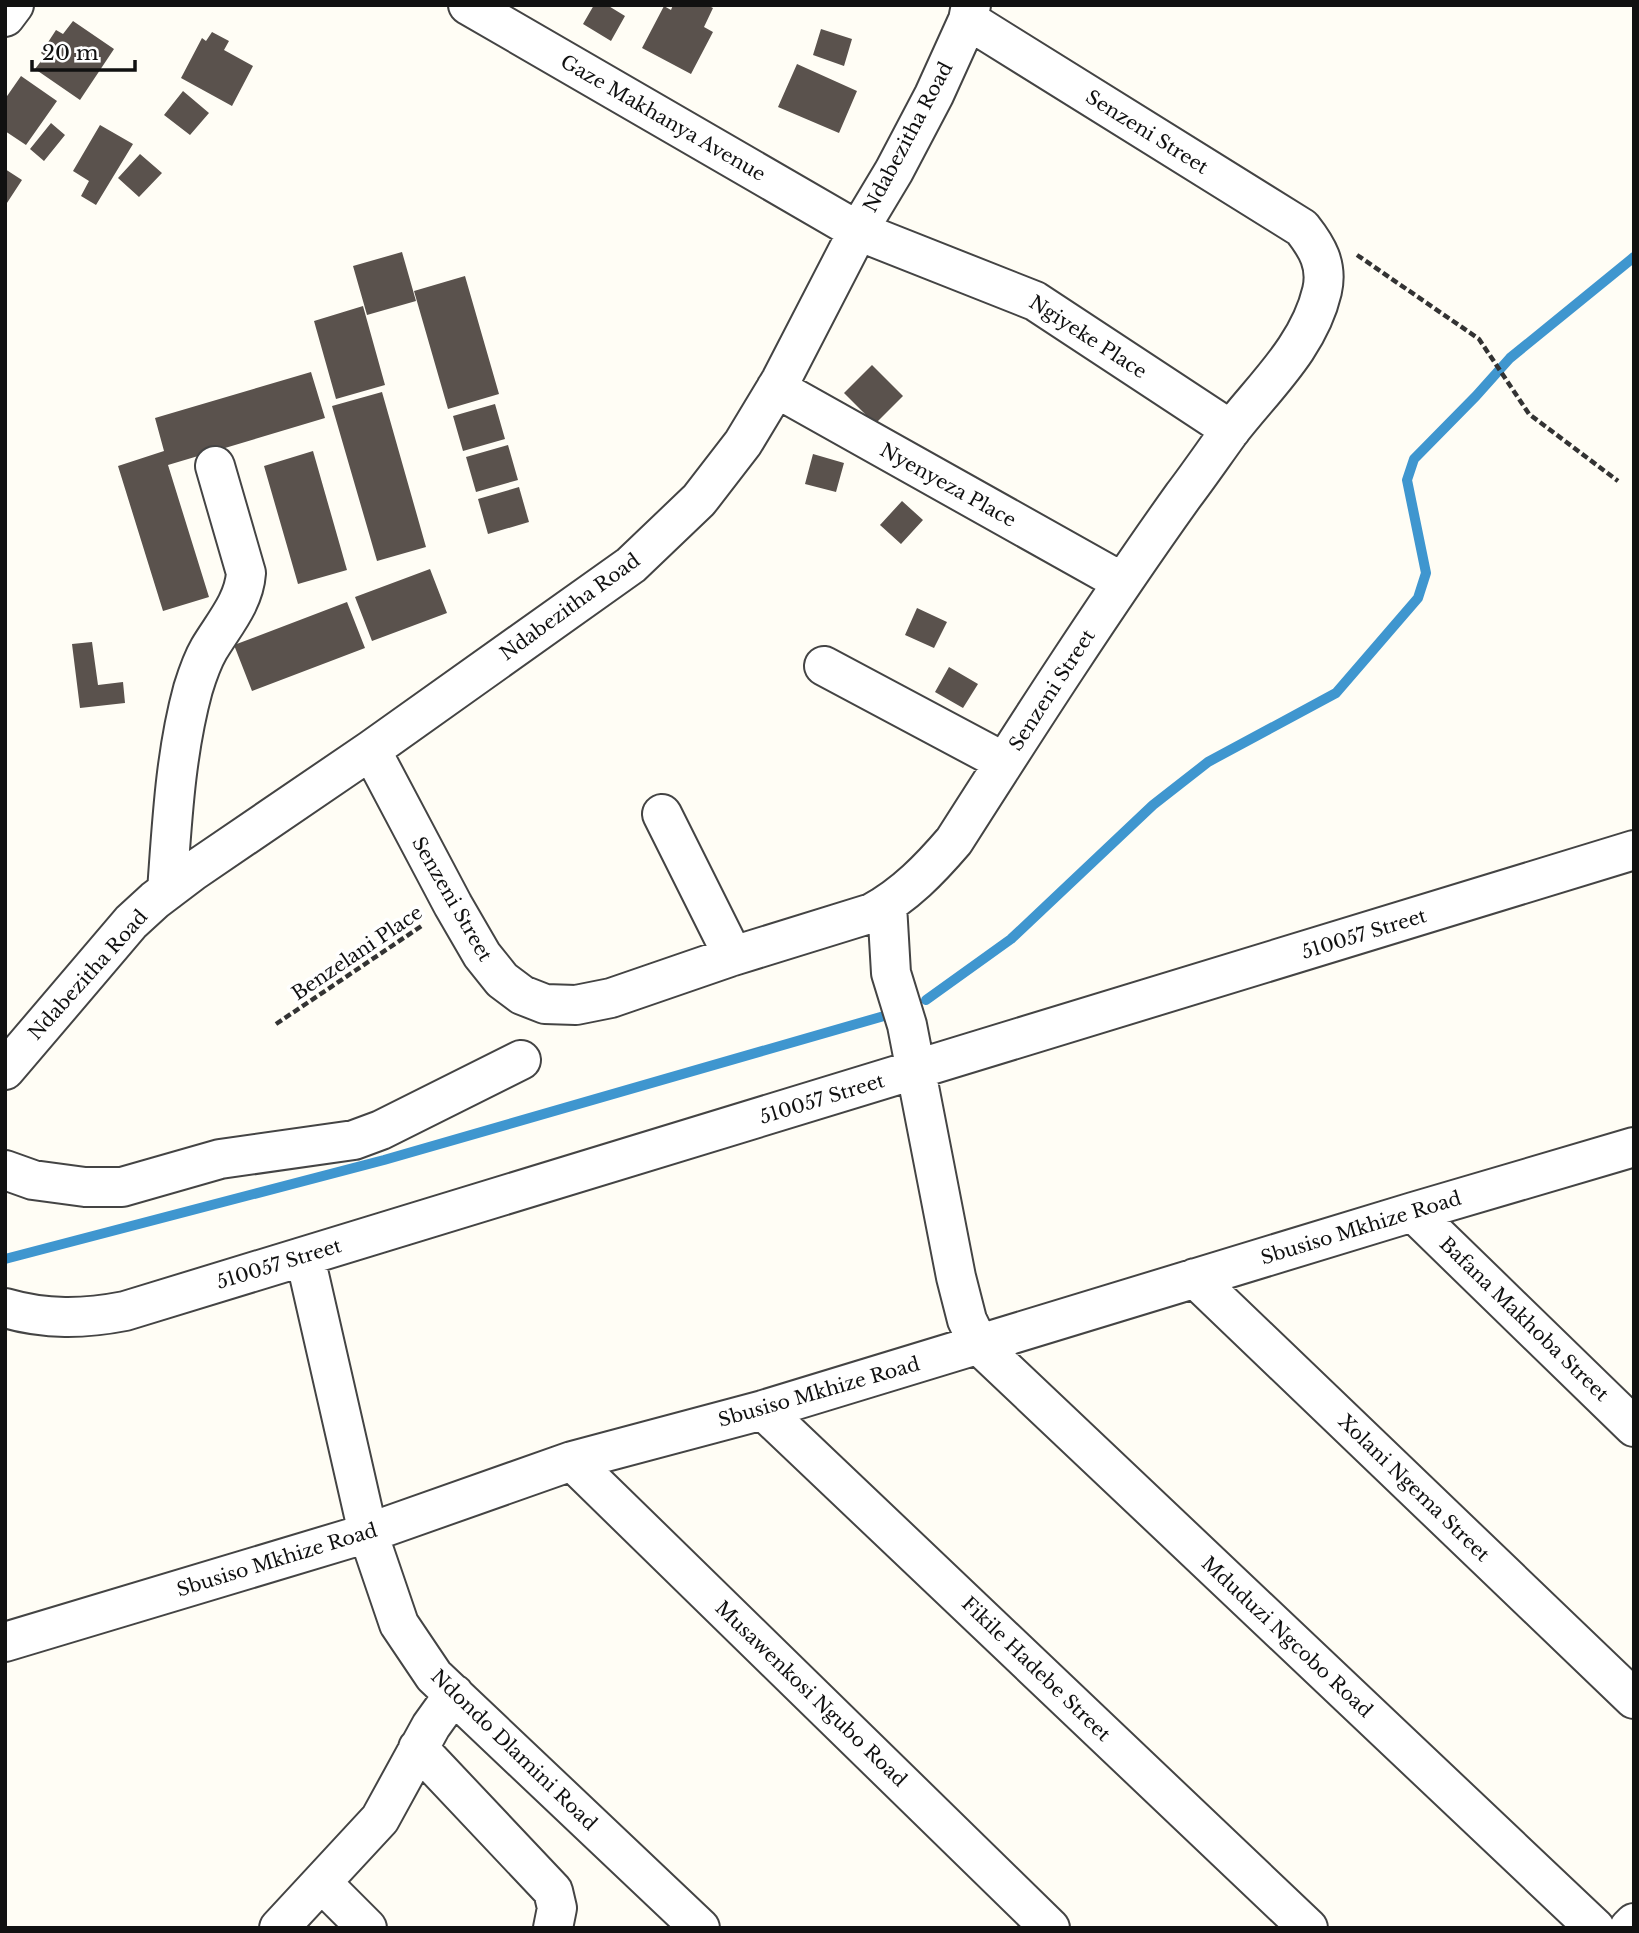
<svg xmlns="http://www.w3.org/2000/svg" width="1639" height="1933" font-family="'Libre Baskerville',serif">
  <rect width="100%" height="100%" fill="#fffdf5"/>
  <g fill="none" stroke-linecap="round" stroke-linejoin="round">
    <path stroke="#3f96cf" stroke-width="10" d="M 926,1000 L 1011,939 L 1153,805 L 1208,762 L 1336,693 L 1418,598 L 1426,573 L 1407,480 L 1414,459 L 1476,396 L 1510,358 L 1634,257
      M 5,1259 L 384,1160 L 891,1014"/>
  </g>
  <path fill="#5a524d" d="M 594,5 L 607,5 L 625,16 L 611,41 L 583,24 Z
    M 673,5 L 707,5 L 713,8 L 704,27 L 713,32 L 691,74 L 642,48 L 664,6 L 671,10 Z
    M 73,21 L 114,49 L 80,100 L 35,69 L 45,56 L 41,53 L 56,30 L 63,34 Z
    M 821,29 L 852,39 L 844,66 L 813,55 Z
    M 212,32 L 229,41 L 224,50 L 253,66 L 232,106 L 181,78 L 202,38 L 206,41 Z
    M 797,64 L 857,91 L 839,133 L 778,107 Z
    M 21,76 L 57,101 L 26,145 L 5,131 L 5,99 Z
    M 183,91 L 209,113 L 190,135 L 164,115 Z
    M 51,123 L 65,135 L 44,161 L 30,149 Z
    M 100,125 L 133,144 L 96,205 L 81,196 L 89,181 L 73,171 Z
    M 140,154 L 162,173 L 139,197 L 118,178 Z
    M 5,169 L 22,180 L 5,206 Z
    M 402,252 L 416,301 L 367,315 L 353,266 Z
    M 465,276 L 499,394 L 448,409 L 414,291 Z
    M 363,306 L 385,385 L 336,399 L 314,321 Z
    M 872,365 L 903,396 L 875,424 L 844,393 Z
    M 311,372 L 325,418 L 168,465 L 209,597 L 163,611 L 118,466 L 164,451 L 155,418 Z
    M 382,392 L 426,547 L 377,561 L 332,406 Z
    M 495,404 L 505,439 L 463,451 L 453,416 Z
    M 508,445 L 518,480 L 476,492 L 466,457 Z
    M 313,451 L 347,570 L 298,584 L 264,466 Z
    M 813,454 L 844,463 L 836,492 L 805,484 Z
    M 519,487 L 529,522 L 488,534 L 478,499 Z
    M 902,501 L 923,520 L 901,544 L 880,525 Z
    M 430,569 L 447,613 L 372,641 L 355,597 Z
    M 347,602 L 365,648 L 252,691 L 234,645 Z
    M 917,608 L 947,622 L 934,648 L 905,635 Z
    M 92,642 L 98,685 L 123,682 L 125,703 L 80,708 L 72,644 Z
    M 949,667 L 978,684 L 963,708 L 935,692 Z"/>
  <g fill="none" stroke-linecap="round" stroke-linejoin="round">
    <g stroke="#444" stroke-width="42">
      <path id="minor" d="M 468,5 L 858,231 L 1035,301 L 1231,430
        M 5,17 L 14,5
        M 776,388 L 1122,582
        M 824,666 L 1004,762
        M 371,750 L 453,905 L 482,955 L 502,980 L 522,995 L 545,1004 L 576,1005 L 611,998 L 733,956 L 872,913 C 905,895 930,869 954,841 C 1028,725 1103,608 1183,496 C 1199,475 1214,453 1230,431 C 1264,387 1309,347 1322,291 C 1328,265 1317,247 1302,228 L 968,20
        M 662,814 L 733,956
        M 167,891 C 172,824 175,755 193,689 C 197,676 202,661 209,649 C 224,624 244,602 246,573 L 215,466
        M 887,905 L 891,973 L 907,1025 L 956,1277 L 967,1320 L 979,1345 L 1595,1928
        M 5,1070 L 131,922 L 155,900 L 192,872 L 371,750 L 631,565 L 699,500 L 743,443 L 781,380 L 858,231 L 894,171 L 934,95 L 968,20 L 971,5
        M 5,1170 L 33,1180 L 85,1187 L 122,1187 L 220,1159 L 354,1140 L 381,1130 L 521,1060
        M 1413,1212 L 1634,1427
        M 305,1257 L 368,1533 L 399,1624 L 434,1676 L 700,1928
        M 1195,1278 L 1634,1699
        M 5,1308 C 46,1320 84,1319 125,1311 L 1634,850
        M 763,1410 L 1308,1928
        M 572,1461 L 1050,1928
        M 5,1642 L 368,1533 L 572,1461 L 763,1410 L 1413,1212 L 1634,1147
        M 418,1748 L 553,1891 L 557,1908 L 553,1928
        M 322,1883 L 367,1928
        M 279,1928 L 380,1819 L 431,1726 L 454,1694
        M 1629,1928 L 1634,1923"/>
    </g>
    <path stroke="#333" stroke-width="4.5" stroke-dasharray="7 3.5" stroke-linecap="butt" d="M 1357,255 L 1479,339 L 1529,414 L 1618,481
      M 276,1024 L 423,925"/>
    <use href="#minor" stroke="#fff" stroke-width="38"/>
  </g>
  <g text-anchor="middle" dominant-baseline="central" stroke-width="7" stroke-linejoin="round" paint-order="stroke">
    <g font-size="19" fill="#111" stroke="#fff">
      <text transform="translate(663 118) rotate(30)">Gaze Makhanya Avenue</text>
      <text transform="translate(1147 132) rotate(32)">Senzeni Street</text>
      <text transform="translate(908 137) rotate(-62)">Ndabezitha Road</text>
      <text transform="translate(1088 337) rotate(33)">Ngiyeke Place</text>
      <text transform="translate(948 485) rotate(29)">Nyenyeza Place</text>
      <text transform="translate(570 607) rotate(-36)">Ndabezitha Road</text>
      <text transform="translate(1052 690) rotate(-57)">Senzeni Street</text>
      <text transform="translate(452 899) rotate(60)">Senzeni Street</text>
      <text transform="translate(1364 934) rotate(-17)">510057 Street</text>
      <text transform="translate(357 953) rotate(-34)">Benzelani Place</text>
      <text transform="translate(88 975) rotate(-48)">Ndabezitha Road</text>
      <text transform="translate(822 1099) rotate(-17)">510057 Street</text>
      <text transform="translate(1361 1228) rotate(-17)">Sbusiso Mkhize Road</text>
      <text transform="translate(279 1264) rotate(-17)">510057 Street</text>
      <text transform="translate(1524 1319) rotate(44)">Bafana Makhoba Street</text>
      <text transform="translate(819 1392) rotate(-16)">Sbusiso Mkhize Road</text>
      <text transform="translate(1414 1488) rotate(44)">Xolani Ngema Street</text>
      <text transform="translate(277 1560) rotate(-17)">Sbusiso Mkhize Road</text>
      <text transform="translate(1287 1637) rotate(43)">Mduduzi Ngcobo Road</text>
      <text transform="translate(1036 1669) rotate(44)">Fikile Hadebe Street</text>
      <text transform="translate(811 1694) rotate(44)">Musawenkosi Ngubo Road</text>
      <text transform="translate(514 1750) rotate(44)">Ndondo Dlamini Road</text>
    </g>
  </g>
  <rect width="1639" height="1933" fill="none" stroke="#111111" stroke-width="14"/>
  <path d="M32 60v10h103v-10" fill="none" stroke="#111111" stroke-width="3.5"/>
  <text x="42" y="60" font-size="21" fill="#111111" stroke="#ffffff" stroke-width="5" paint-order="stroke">20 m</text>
</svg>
